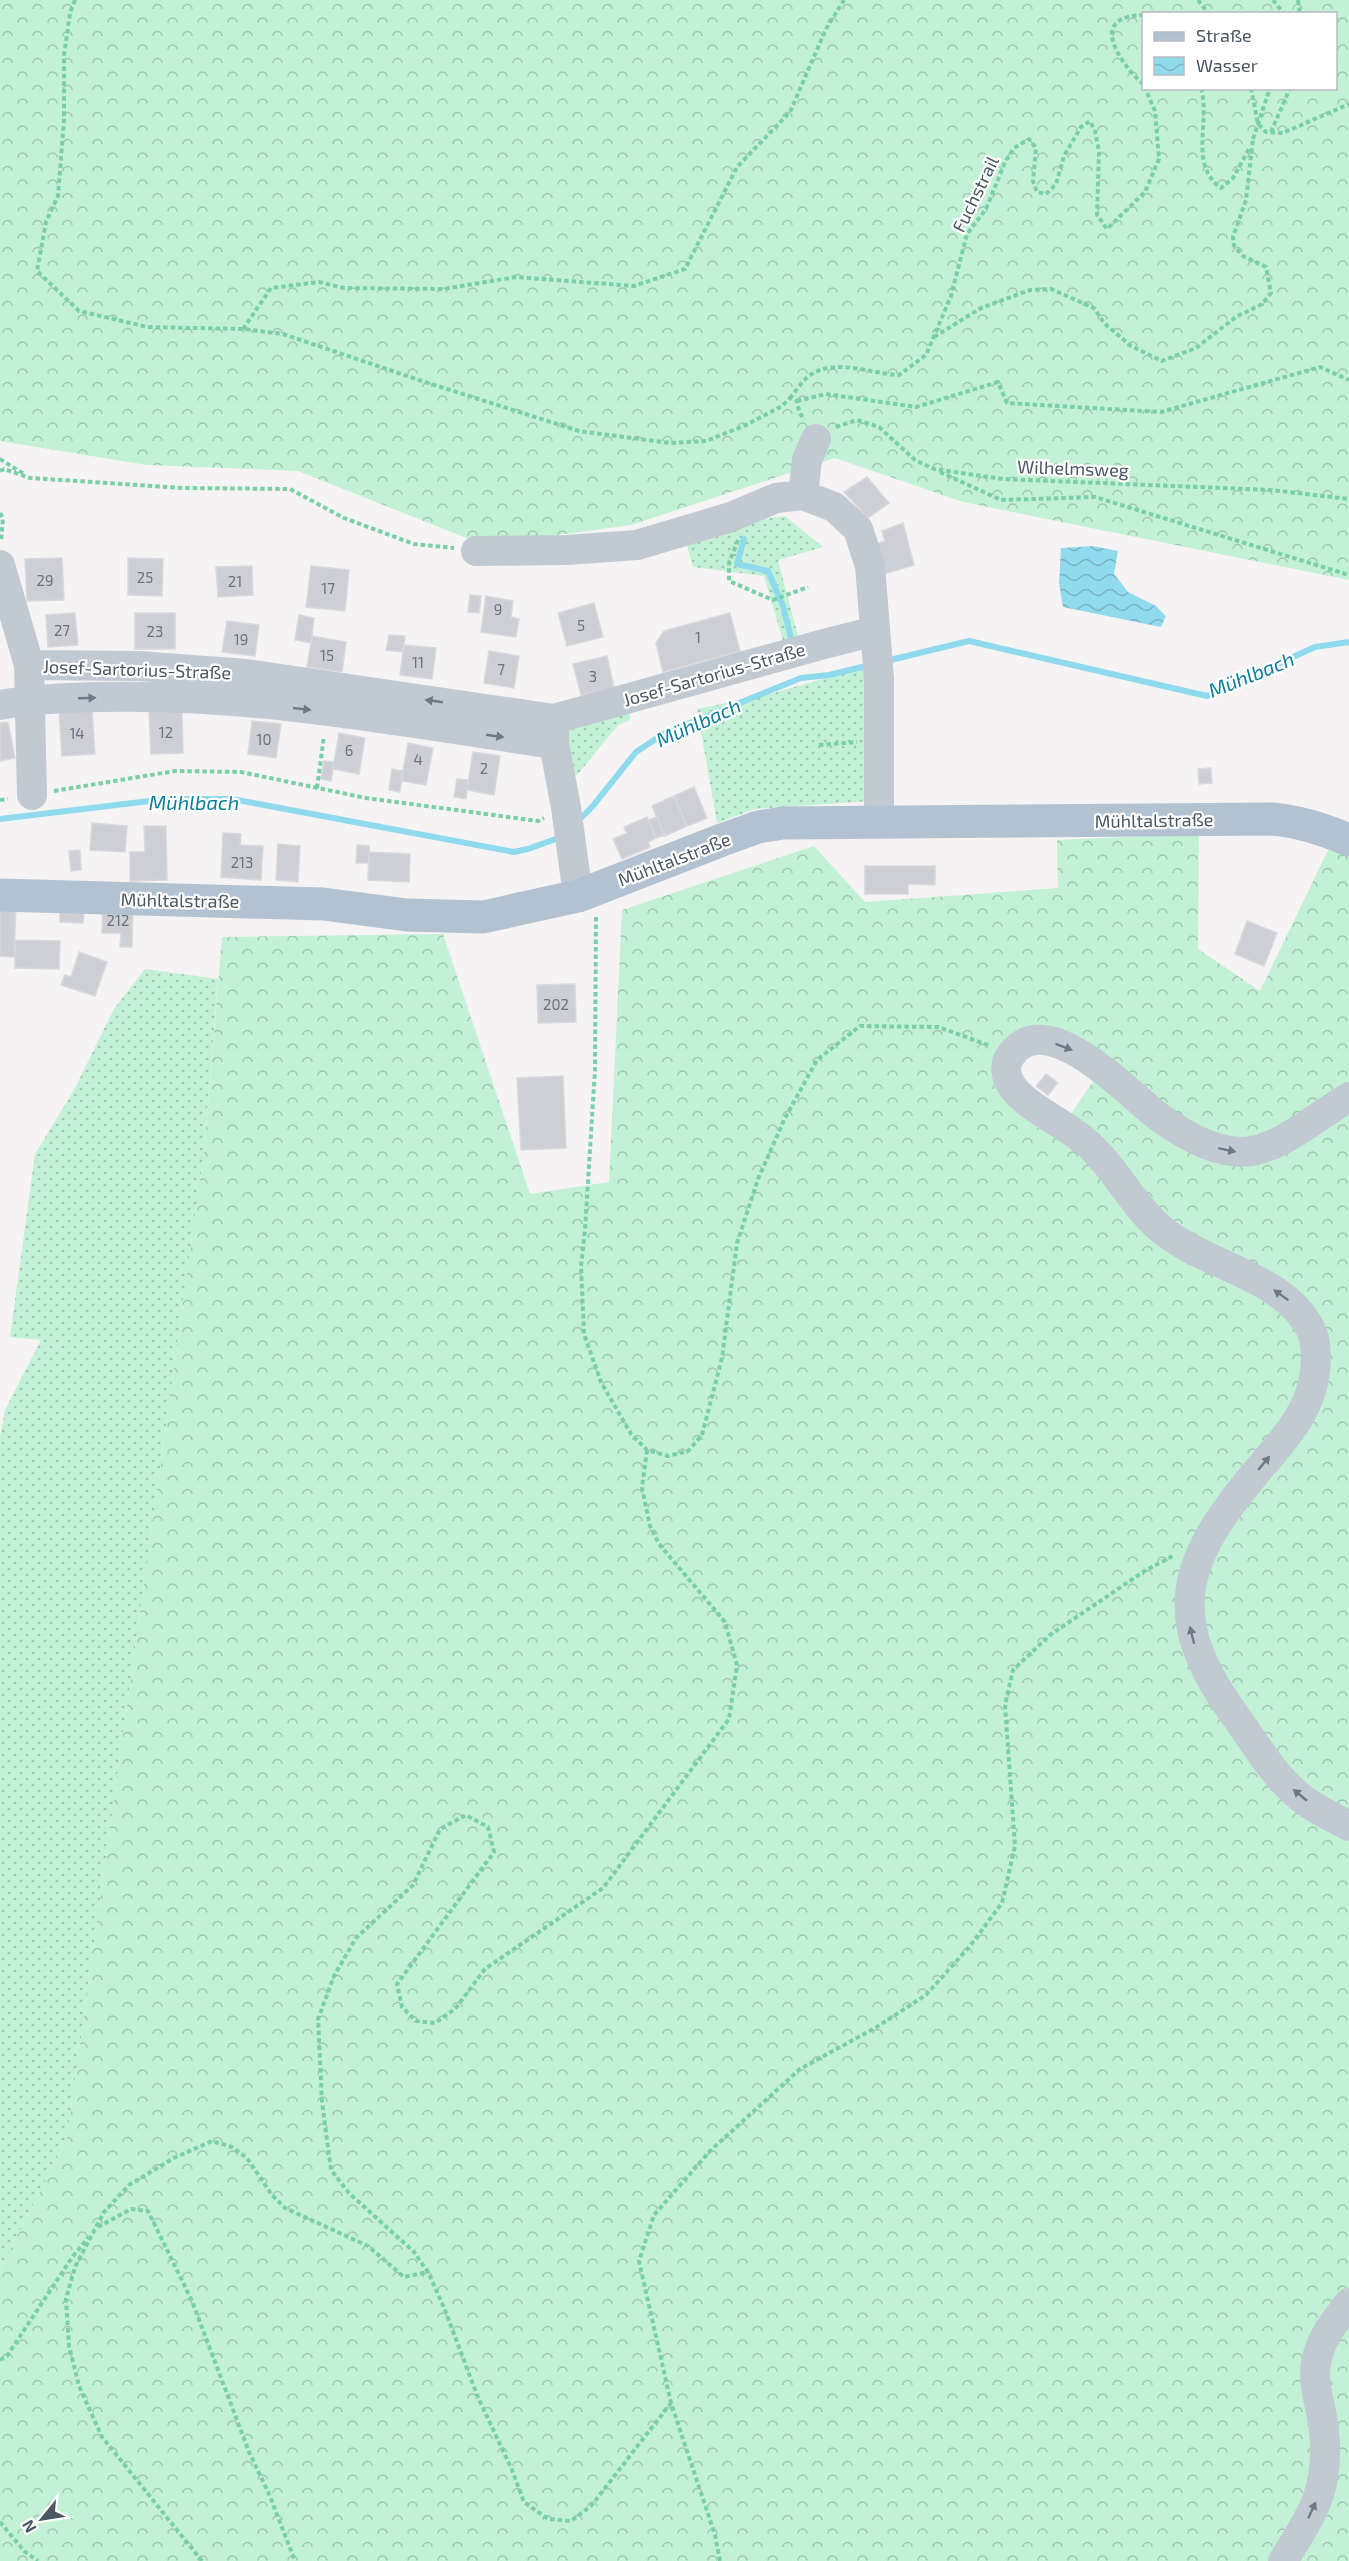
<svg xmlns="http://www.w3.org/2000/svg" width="1349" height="2561" font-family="'Exo 2',sans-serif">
  <defs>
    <pattern id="grass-dots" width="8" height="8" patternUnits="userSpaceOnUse" patternTransform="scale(1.5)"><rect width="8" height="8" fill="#c3f1d5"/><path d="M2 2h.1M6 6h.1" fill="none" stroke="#a0c6b0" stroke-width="1.8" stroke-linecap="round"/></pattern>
    <pattern id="forest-crowns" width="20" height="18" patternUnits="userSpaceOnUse" patternTransform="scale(1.5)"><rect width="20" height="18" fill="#c3f1d5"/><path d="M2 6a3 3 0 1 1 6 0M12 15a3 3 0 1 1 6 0" fill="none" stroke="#a0c6b0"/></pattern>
    <pattern id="water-waves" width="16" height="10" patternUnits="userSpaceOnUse" patternTransform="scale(1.5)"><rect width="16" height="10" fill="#90daee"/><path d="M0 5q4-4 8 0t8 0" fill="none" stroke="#78b4c4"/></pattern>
  </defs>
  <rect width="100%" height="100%" fill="#f5f3f3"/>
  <path fill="url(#grass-dots)" d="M 785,516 L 823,547 L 778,560 L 798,636 L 786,651 L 764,576 L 693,567 L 686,542 L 726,524 Z
    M 866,667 L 870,801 L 755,809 L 717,823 L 697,709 L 770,694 Z
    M 629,706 L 630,720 L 618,725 L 578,774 L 569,776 L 564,722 Z
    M 145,969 L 218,979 L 204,1151 L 67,2138 L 0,2270 L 0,1437 L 5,1410 L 41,1340 L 10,1337 L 35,1154 L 74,1090 L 114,1009 Z"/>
  <path fill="url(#forest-crowns)" fill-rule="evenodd" d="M 0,0 L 1349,0 L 1349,580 L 963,502 L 835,458 L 631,525 L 484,545 L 298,471 L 147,465 L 0,441 ZM 1144,14 L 1336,14 L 1336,88 L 1144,88 Z
    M 1199,834 L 1198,949 L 1260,991 L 1331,844 L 1349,857 L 1349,2561 L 0,2561 L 0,2270 L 67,2138 L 204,1151 L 222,937 L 443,934 L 530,1194 L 609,1182 L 622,910 L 814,846 L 865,902 L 1058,888 L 1057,840 ZM 1004,1048 L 1106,1062 L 1058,1133 Z"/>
  <path fill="url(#water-waves)" d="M 1093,546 L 1118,551 L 1114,574 L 1128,592 L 1156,606 L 1166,616 L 1161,627 L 1063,607 L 1059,583 L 1061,548 Z"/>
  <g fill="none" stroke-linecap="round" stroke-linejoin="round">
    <path stroke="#90daee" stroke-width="6" d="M 744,539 L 737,564 L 768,571 L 783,606 L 792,642 L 795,641
      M 886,661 L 969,641 L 1207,696 L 1315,647 L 1349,642
      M 0,819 L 166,799 L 232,799 L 514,852 L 528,849 L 561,837
      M 577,822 L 592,807 L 636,752 L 665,733 L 801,678 L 829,675 L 870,665"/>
  </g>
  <path fill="#cdcfd5" stroke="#d7d9de" stroke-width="1.5" d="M 867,477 L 889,503 L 868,518 L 844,492 Z
    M 903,523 L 914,565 L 884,574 L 873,545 L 885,541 L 882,531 Z
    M 62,558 L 64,600 L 27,601 L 25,559 Z
    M 128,558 L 163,559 L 162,596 L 128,595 Z
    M 252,566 L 253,595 L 218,597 L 216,567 Z
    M 311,566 L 349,570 L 345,611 L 306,607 Z
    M 470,595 L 481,596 L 479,613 L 468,612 Z
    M 486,596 L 513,601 L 511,617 L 519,619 L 516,637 L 481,632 Z
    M 594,603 L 603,637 L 567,646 L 558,613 Z
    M 75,613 L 78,645 L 48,647 L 46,615 Z
    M 135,613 L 175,613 L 175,649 L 135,649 Z
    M 730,613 L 740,651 L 663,672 L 656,643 L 664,631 Z
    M 299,615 L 314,618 L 311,643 L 295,640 Z
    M 227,621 L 259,625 L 255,656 L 222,652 Z
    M 389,635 L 405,636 L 403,652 L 386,650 Z
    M 312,636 L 346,642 L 342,672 L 307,667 Z
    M 404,645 L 436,648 L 432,679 L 400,675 Z
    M 489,651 L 519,656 L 514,688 L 484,683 Z
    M 607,656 L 614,688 L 581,695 L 573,664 Z
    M 92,709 L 95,754 L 62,756 L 59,712 Z
    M 182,710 L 183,753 L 151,754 L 149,711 Z
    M 252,721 L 281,724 L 276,758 L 248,754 Z
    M 8,722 L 15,758 L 0,761 L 0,723 Z
    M 339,733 L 365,738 L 359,774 L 333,769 Z
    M 408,743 L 433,748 L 426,785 L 401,781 Z
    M 473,752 L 500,756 L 494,795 L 467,790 Z
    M 324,761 L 334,762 L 331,781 L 321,779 Z
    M 1211,768 L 1212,783 L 1199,784 L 1198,769 Z
    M 392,769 L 403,771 L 400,792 L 389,790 Z
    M 457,779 L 468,780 L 466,799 L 454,797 Z
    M 694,787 L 707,818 L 687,826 L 674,796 Z
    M 674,796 L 687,826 L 665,836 L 652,806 Z
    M 647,817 L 656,838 L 648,842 L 650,847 L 622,859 L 613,839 L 627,833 L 624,827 Z
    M 657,817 L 665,835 L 656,838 L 648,820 Z
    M 92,823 L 127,826 L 125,852 L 90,850 Z
    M 144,826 L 166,826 L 167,880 L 130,881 L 130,852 L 145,852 Z
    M 223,833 L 241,834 L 240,845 L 263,846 L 261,880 L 221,877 Z
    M 278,844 L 300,846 L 298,882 L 276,880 Z
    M 357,845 L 369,846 L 369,863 L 356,863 Z
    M 80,850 L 81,870 L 71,871 L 69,851 Z
    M 369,852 L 410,854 L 409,882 L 368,880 Z
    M 865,866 L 935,866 L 935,885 L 908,884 L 908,894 L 865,894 Z
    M 0,902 L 16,903 L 14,957 L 0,956 Z
    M 60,904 L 85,906 L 83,923 L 60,922 Z
    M 103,907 L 133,908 L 132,947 L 120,947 L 121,933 L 102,933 Z
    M 1247,921 L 1277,933 L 1264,966 L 1235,954 Z
    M 15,940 L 60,941 L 59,969 L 15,968 Z
    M 79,952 L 107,962 L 95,996 L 61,985 L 65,975 L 71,977 Z
    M 575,984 L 576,1022 L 538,1023 L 537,985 Z
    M 1046,1074 L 1058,1083 L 1048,1095 L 1036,1086 Z
    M 563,1076 L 566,1148 L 521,1150 L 517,1078 Z"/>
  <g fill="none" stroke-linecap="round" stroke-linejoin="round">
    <path stroke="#7ad0a6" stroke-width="4" stroke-dasharray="4.5 3" stroke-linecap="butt" d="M 75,0 L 70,13 L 64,55 L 64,120 L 58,196 L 46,222 L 37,271 L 79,311 L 148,327 L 243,329 L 283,334 L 422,381 L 579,431 L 670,443 L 706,441 L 744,426 L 782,406 L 790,398 L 797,401 L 799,411 L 804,420
      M 1198,0 L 1209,14
      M 1273,0 L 1284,14
      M 1298,0 L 1300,14
      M 1144,15 C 1097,16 1110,46 1131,72 C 1135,77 1140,80 1144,86
      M 1201,88 C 1211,122 1188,164 1221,188 L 1233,178 L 1249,149
      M 1251,88 L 1258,124 L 1266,132 L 1283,133 L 1349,104
      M 1271,132 L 1290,88
      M 1253,139 L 1270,88
      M 243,329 L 271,288 L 319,282 L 344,288 L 443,289 L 516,277 L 634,286 L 685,269 L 737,167 L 790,112 L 826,29 L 844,0
      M 934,337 L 981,308 L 1030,290 L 1051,289 L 1094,308 L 1104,323 L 1131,346 L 1162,361 L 1196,348 L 1236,317 L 1262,304 L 1271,293 L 1266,267 L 1243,256 L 1234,246 L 1233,237 L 1246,200 L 1253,139
      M 790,398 C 796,391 802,381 809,376 C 834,357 872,374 899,375 L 926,355 L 951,296 L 967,234 L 986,209 L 1005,162 L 1014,148 L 1029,139 L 1036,148 L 1033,181 L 1037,192 L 1046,194 L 1056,184 L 1064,156 L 1081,127 L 1090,121 L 1095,131 L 1099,152 L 1097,215 L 1107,229 L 1145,192 L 1159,159 L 1155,111 L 1145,88
      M 797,401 L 826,394 L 916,407 L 998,382 L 1007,403 L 1161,412 L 1320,367 L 1349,380
      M 836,427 L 857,420 L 879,427 L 915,460 L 934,469 L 1003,479 L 1271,490 L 1349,499
      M 0,459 L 24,474
      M 0,471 L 4,469 L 30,478 L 183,488 L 290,489 L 344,518 L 414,544 L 454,548
      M 940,472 L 1001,500 L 1095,497 L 1349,575
      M 0,513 L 3,518 L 1,541
      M 738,540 L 729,563 L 729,581 L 773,600 L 808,587
      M 819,745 L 857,742
      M 317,788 L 324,736
      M 54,791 L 175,771 L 241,772 L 366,798 L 538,821 L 544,818
      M 0,800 L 8,799
      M 596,917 L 595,1070 L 585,1230 L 581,1266 L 584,1334 L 601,1382 L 631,1434 L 647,1450 L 668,1456 L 688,1451 L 702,1435 L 722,1358 L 737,1243 L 758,1179 L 785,1118 L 817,1060 L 860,1026 L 938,1027 L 988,1045
      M 647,1450 L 642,1488 L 650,1526 L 659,1544 L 725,1622 L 737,1665 L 729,1719 L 603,1888 L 485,1969 L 455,2009 L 435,2023 L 416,2021 L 402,2007 L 397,1984 L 494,1852 L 488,1827 L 466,1815 L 440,1829 L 413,1885 L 356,1938 L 334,1976 L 318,2019 L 322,2102 L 331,2170 L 349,2193 L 414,2252 L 428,2272 L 445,2310 L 477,2395 L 512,2470 L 524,2502 L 548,2519 L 571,2521 L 591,2506 L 671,2403
      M 98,2227 L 131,2209 L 148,2211 L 192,2301 L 249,2452 L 269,2494 L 295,2561
      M 0,2360 L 7,2356 L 73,2256 L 89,2237
      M 0,2522 L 25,2552 L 38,2561
      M 202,2561 L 102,2437 L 79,2386 L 69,2346 L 66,2299 L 75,2267 L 104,2212 L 129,2185 L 174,2158 L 212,2141 L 232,2147 L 247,2158 L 272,2195 L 285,2208 L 368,2246 L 404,2277 L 428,2272
      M 720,2561 L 715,2535 L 671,2403 L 639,2261 L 654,2215 L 710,2151 L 800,2069 L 875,2028 L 926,1995 L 970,1946 L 1002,1903 L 1015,1846 L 1005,1705 L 1013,1670 L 1050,1635 L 1146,1570 L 1175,1555"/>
    <path stroke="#c1cad2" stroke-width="30" d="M 816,439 L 807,460 L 803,495 L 834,507 L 858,529 L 870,566 L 879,679 L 879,823
      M 476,551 L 566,550 L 637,545 L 731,517 L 776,498 L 803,495
      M 0,565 L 29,665 L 32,795
      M 29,665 L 139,666 L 246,674 L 554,719
      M 0,705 C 33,699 66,698 100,697 C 252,693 404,722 554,744
      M 578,896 L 566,807 L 554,744 L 554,719 L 824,644 L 875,631
      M 1349,1097 C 1319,1115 1278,1151 1243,1152 C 1213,1152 1182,1134 1159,1117 C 1130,1096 1047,1004 1011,1055 C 1003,1065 1006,1078 1013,1088 C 1032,1111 1065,1123 1087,1143 C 1117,1169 1134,1209 1166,1233 C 1212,1268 1285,1277 1311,1330 C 1317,1343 1316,1358 1315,1372 C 1311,1409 1287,1436 1264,1463 C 1187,1553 1158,1610 1234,1714 C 1254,1742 1273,1775 1300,1797 C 1315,1809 1332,1817 1349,1826
      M 1283,2561 C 1299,2535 1318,2508 1323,2478 C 1325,2463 1326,2446 1324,2431 C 1321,2397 1306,2378 1323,2341 C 1329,2327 1340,2315 1349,2303"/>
    <path stroke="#b3c2d1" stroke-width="33" d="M 0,895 L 323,904 L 407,915 L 483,917 L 578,896 L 722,840 L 758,827 L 783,823 L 1271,819 C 1299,821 1323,829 1349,840"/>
  </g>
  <defs><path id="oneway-solid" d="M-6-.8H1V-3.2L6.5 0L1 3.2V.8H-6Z" transform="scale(1.5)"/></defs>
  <g fill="#6e7983">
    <use href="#oneway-solid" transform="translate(87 698) rotate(-2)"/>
    <use href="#oneway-solid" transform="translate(434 701) rotate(-172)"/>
    <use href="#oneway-solid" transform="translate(302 709) rotate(6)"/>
    <use href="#oneway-solid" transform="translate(495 736) rotate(8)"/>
    <use href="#oneway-solid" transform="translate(1064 1047) rotate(21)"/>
    <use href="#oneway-solid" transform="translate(1227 1150) rotate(12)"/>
    <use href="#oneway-solid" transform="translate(1281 1295) rotate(-144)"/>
    <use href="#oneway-solid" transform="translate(1264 1463) rotate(-50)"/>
    <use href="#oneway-solid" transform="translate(1192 1635) rotate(-104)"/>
    <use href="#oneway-solid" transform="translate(1300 1795) rotate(-140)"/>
    <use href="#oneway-solid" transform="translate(1312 2510) rotate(-65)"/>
  </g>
  <g text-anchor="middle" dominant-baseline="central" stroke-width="4.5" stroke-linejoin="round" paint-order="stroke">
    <g font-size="15" fill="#6b747e">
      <text x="145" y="577">25</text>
      <text x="45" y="580">29</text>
      <text x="235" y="581">21</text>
      <text x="328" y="588">17</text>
      <text x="498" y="609">9</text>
      <text x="581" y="625">5</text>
      <text x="62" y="630">27</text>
      <text x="155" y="631">23</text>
      <text x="698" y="637">1</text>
      <text x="241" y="639">19</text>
      <text x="327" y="655">15</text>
      <text x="418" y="662">11</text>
      <text x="501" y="669">7</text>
      <text x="593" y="676">3</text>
      <text x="166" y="732">12</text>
      <text x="77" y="733">14</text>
      <text x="264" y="739">10</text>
      <text x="349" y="750">6</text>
      <text x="418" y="759">4</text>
      <text x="484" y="768">2</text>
      <text x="242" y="862">213</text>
      <text x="118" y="920">212</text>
      <text x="556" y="1004">202</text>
    </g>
    <g font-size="18" fill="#4a5661" stroke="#fff">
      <text transform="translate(975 194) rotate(-64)">Fuchstrail</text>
      <text transform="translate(1073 468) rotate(2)">Wilhelmsweg</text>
      <text transform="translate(137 669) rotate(2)">Josef-Sartorius-Straße</text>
      <text transform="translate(714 674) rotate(-16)">Josef-Sartorius-Straße</text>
      <text transform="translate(1154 820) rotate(-1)">Mühltalstraße</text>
      <text transform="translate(674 859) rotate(-21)">Mühltalstraße</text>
      <text transform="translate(180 900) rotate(1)">Mühltalstraße</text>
    </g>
    <g font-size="20" font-style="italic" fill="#0c7c9b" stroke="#fff">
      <text transform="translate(1251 674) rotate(-22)">Mühlbach</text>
      <text transform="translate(698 722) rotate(-24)">Mühlbach</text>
      <text x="194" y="802">Mühlbach</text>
    </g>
  </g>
  <rect x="1142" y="12" width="195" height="78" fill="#ffffff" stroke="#b7bbc0" stroke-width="1.5"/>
  <rect x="1154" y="32" width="30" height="9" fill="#b3c2d1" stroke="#b7bbc0" stroke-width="1.5"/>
  <text x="1196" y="42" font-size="18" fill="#4a5661">Straße</text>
  <rect x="1154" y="57" width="30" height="18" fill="url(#water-waves)" stroke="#b7bbc0" stroke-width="1.5"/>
  <text x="1196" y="72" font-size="18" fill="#4a5661">Wasser</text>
  <g transform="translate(42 2519) rotate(240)" stroke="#ffffff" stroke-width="4.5" paint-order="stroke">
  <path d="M0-4.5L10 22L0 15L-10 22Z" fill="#4a5661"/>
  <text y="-9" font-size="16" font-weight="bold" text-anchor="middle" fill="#4a5661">N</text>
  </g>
</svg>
